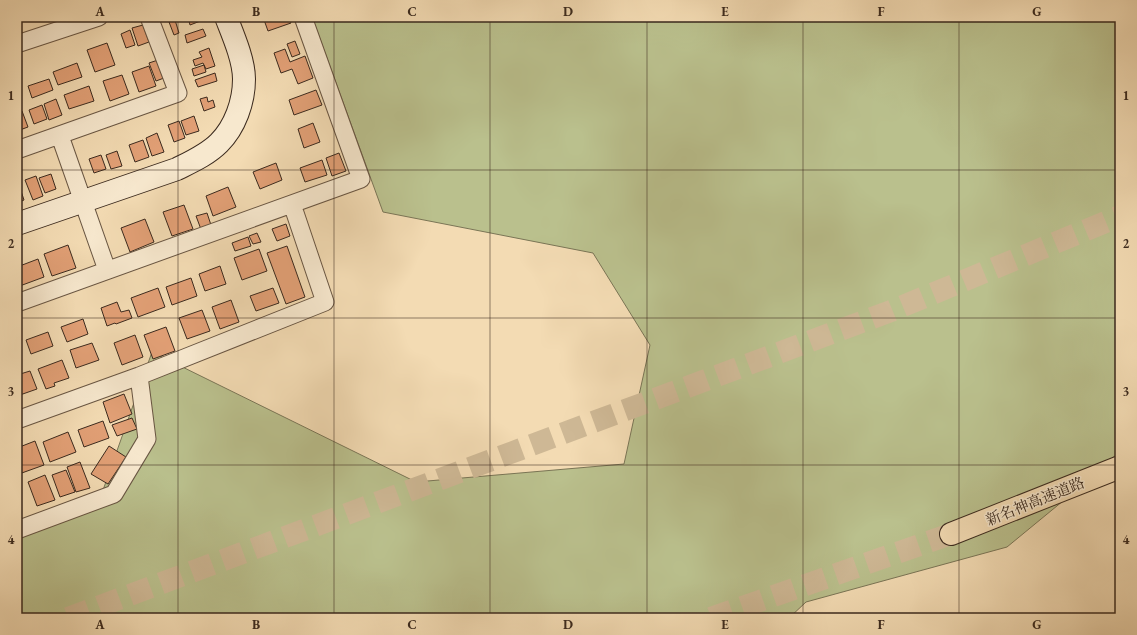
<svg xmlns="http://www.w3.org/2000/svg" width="1137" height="635" font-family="'EB Garamond','Noto Serif JP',serif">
  <rect width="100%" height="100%" fill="#f3dbb3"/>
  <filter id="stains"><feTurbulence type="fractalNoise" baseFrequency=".005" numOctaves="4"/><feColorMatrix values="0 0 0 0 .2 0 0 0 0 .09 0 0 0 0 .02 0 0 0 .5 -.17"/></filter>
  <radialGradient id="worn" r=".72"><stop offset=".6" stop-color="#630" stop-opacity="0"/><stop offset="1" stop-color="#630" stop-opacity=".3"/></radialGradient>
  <path fill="#bac08d" stroke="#7a7556" d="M 312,17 L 1120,17 L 1120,451 L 1091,478 L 1007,547 L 806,602 L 789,618 L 17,618 L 17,531 L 102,493 L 152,352 L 416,482 L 624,464 L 650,345 L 593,253 L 383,212 Z"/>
  <path fill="#e2a076" stroke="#3b2a1e" d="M 17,17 L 33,17 L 33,18 L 18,23 L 20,28 L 17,29 Z
    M 188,17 L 202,17 L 203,20 L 190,25 Z
    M 263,17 L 288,17 L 291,23 L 268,31 Z
    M 175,20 L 179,33 L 174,35 L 169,22 Z
    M 143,25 L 149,42 L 138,46 L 132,28 Z
    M 203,29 L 206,36 L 187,43 L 185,35 Z
    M 130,30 L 135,45 L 126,48 L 121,34 Z
    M 295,41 L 300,54 L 292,57 L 287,44 Z
    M 107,43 L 115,65 L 95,72 L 87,50 Z
    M 209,48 L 215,66 L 206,69 L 203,63 L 195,66 L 193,60 L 202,57 L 199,52 Z
    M 285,49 L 290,62 L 305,56 L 313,78 L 298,84 L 292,69 L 281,73 L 274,53 Z
    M 158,60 L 164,78 L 156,81 L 149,63 Z
    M 77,63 L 82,77 L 58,85 L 53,72 Z
    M 204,65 L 206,72 L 194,76 L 192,69 Z
    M 149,66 L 156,86 L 139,92 L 132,72 Z
    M 215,73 L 217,81 L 198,87 L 195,80 Z
    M 122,75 L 129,94 L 110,101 L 103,81 Z
    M 49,79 L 53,90 L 32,98 L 28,86 Z
    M 89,86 L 94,101 L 69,109 L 64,95 Z
    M 316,90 L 322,105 L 294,115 L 289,100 Z
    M 207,97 L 208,102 L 213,100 L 215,107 L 204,111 L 200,99 Z
    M 56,99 L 62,115 L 49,120 L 44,104 Z
    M 42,105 L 47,119 L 34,124 L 29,110 Z
    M 22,111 L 28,127 L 17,131 L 17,113 Z
    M 194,116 L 199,131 L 186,135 L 181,121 Z
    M 179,121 L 185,138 L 174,142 L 168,125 Z
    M 313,123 L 320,142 L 304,148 L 298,129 Z
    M 157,133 L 164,152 L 152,156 L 146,138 Z
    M 143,140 L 149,157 L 135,162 L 129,145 Z
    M 117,151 L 122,166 L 111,169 L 106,155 Z
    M 339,153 L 346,171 L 332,176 L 326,158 Z
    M 101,155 L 106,169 L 94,173 L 89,159 Z
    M 322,160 L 327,175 L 305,182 L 300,168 Z
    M 276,163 L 282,180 L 260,189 L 253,172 Z
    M 51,174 L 56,189 L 45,193 L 39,178 Z
    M 36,176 L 43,196 L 33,200 L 25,180 Z
    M 19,185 L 24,200 L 17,203 L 17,186 Z
    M 228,187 L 236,207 L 213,216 L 206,196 Z
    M 184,205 L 193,229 L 172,236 L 163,212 Z
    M 207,213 L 212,228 L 202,232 L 196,216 Z
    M 145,219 L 154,242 L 130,252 L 121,228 Z
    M 286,224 L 290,236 L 277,241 L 272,229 Z
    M 257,233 L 261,242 L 253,244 L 249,236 Z
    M 248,237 L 251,246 L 235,251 L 232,243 Z
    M 68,245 L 76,268 L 52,276 L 44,254 Z
    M 287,246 L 305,297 L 286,304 L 267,253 Z
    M 259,249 L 267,271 L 242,280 L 234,258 Z
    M 38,259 L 44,277 L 17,287 L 17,267 Z
    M 220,266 L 226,284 L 205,291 L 199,274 Z
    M 191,278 L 197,296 L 172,305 L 166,287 Z
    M 158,288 L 165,307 L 138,317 L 131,298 Z
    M 273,288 L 279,303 L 256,311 L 250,296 Z
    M 231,300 L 239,322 L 220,329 L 212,307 Z
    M 117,302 L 121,312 L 129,310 L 132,318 L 116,324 L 115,323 L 107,326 L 101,308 Z
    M 202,310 L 210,331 L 187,339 L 179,318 Z
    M 83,319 L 88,334 L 67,342 L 61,327 Z
    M 166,327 L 175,351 L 153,359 L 144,335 Z
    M 48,332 L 53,346 L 31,354 L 26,340 Z
    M 135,335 L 143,357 L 122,365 L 114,343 Z
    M 92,343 L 99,360 L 76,368 L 70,350 Z
    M 62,360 L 69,378 L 54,383 L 55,386 L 46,389 L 38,369 Z
    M 30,371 L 37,389 L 17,396 L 17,375 Z
    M 124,394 L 132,414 L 110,423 L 103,402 Z
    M 132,418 L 137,429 L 117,436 L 112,425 Z
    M 103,421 L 109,438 L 84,447 L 78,430 Z
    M 68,432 L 76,452 L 50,462 L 43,442 Z
    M 35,441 L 44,465 L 19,474 L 17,468 L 17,448 Z
    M 109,446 L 126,457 L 108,484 L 91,474 Z
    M 80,462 L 90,488 L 76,492 L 67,467 Z
    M 66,470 L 75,492 L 60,497 L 52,475 Z
    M 45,475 L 55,500 L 37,506 L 28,482 Z"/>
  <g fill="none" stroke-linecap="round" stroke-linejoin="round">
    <path stroke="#ceb895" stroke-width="22" stroke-dasharray="22 11" stroke-linecap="butt" d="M 68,618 L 891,311 L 1120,216
      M 711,618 L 951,534"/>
    <g stroke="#695643" stroke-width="19">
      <path id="street" d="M 17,44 L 99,17
        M 60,136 L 107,270
        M 17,150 L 178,93 L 149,17
        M 17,303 L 361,179 L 303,17
        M 17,420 L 139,376 L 325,302 L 292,204
        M 17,530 L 114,494 L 147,439 L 139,376"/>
    </g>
    <g stroke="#3b2a1e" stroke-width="24">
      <path id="secondary" d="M 17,224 L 177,169 C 191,162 207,155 219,143 C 235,127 244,102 244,79 C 244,60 233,35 226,17"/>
    </g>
    <g stroke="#3b2a1e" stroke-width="24">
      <path id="highway" d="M 951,534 L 1120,467"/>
    </g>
    <use href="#street" stroke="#f7e8ce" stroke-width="17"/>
    <use href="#secondary" stroke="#f7e8ce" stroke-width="22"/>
    <use href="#highway" stroke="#f3dbb3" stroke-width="22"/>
  </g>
  <path fill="none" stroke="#3b2a1e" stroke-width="1" stroke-opacity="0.55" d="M 178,17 L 178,618M 334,17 L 334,618M 490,17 L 490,618M 647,17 L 647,618M 803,17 L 803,618M 959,17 L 959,618M 17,170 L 1120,170M 17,318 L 1120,318M 17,465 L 1120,465"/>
  <g text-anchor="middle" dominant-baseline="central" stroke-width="3" stroke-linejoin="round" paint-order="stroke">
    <g font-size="15" fill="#3b2a1e" stroke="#f7e8ce">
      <text transform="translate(1035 501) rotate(-22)">新名神高速道路</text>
    </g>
  </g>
  <rect width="1137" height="635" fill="none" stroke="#f3dbb3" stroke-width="44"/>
  <rect x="22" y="22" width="1093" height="591" fill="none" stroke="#3b2a1e" stroke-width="1.5"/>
  <g font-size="13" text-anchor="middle" font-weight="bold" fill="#3b2a1e">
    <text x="100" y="16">A</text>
    <text x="256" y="16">B</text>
    <text x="412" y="16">C</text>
    <text x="568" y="16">D</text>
    <text x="725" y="16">E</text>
    <text x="881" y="16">F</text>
    <text x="1037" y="16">G</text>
    <text x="11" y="100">1</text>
    <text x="1126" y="100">1</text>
    <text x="11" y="248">2</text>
    <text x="1126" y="248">2</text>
    <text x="11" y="396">3</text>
    <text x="1126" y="396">3</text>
    <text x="11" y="544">4</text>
    <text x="1126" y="544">4</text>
    <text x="100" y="629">A</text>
    <text x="256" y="629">B</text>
    <text x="412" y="629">C</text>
    <text x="568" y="629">D</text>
    <text x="725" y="629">E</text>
    <text x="881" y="629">F</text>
    <text x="1037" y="629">G</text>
  </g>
  <rect width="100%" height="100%" filter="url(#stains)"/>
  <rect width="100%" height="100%" fill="url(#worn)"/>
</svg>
